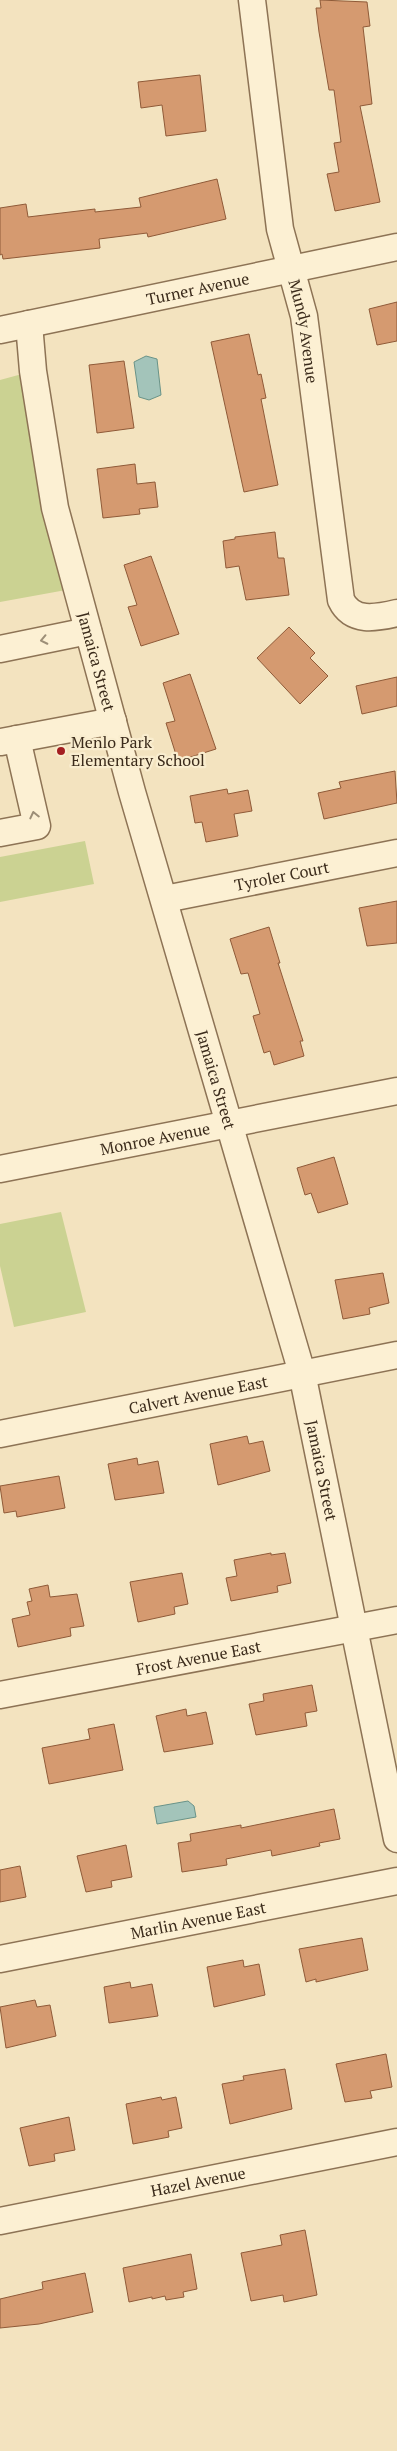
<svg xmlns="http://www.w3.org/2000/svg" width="397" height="2451" font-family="'PT Serif',serif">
  <rect width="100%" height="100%" fill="#f3e3bf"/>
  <path fill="#cbd292" d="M 33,371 L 77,588 L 0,602 L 0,380 Z
    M 85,841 L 94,884 L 0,902 L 0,857 Z
    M 61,1212 L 86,1312 L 14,1327 L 0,1266 L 0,1224 Z"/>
  <path fill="#a3c4ba" stroke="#699388" d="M 146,356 L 157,359 L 161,395 L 149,400 L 139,397 L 134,362 Z
    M 188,1801 L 194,1806 L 196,1817 L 157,1824 L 154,1807 Z"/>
  <path fill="#d59a70" stroke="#8f5a38" d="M 320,0 L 367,2 L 370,26 L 363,27 L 372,104 L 360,106 L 380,202 L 335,211 L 327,174 L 339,172 L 334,143 L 341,142 L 334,90 L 329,90 L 319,32 L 316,8 L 321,8 Z
    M 200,75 L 206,131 L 166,136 L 162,105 L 141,108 L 138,82 Z
    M 217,179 L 226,219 L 148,237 L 147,233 L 99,239 L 100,248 L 3,259 L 2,254 L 0,255 L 0,208 L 26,204 L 28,217 L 95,209 L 95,212 L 141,207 L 139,198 Z
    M 397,302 L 397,341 L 377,345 L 369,309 Z
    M 249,334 L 258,375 L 261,374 L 266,398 L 261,399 L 278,485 L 244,492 L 211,342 Z
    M 124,361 L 134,428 L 97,433 L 89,365 Z
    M 135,464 L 137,484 L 155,482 L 158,507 L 139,509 L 140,514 L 103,518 L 97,469 Z
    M 275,532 L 278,558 L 284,558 L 289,595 L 246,600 L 239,566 L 226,568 L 223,541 L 235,539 L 235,537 Z
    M 151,556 L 179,634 L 141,646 L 128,607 L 137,605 L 124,565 Z
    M 289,627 L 315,653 L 310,658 L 328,676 L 300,704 L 257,658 Z
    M 190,674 L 216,749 L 178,761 L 166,723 L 175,721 L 163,683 Z
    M 397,677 L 397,706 L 362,714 L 356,686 Z
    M 395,771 L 397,803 L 324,819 L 318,793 L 341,788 L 339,782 Z
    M 227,789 L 228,794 L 248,790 L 252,811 L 234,814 L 238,836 L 206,842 L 202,822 L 195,823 L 190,796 Z
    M 397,901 L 397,943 L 367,946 L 359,908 Z
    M 269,927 L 280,963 L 278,963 L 303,1041 L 300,1041 L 304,1056 L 274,1065 L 270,1051 L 264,1053 L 253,1016 L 260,1014 L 248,973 L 241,974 L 230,939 Z
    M 334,1157 L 348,1204 L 318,1213 L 311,1193 L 305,1195 L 297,1168 Z
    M 383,1273 L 389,1303 L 369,1308 L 370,1314 L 343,1319 L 335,1280 Z
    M 247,1436 L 249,1444 L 263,1441 L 270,1471 L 218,1485 L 210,1444 Z
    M 137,1458 L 138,1465 L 158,1461 L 164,1493 L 115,1500 L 108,1464 Z
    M 59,1476 L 65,1508 L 17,1517 L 16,1511 L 4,1513 L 0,1486 Z
    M 271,1553 L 271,1555 L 285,1553 L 291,1583 L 277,1586 L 278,1592 L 231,1601 L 226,1578 L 237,1576 L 234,1560 Z
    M 182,1573 L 188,1604 L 174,1607 L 175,1614 L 138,1622 L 130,1582 Z
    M 48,1585 L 50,1597 L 77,1594 L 84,1626 L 70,1628 L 71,1636 L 18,1647 L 12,1619 L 30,1615 L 27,1602 L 32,1601 L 29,1589 Z
    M 312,1685 L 317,1711 L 305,1713 L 307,1726 L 256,1735 L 249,1704 L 264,1701 L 263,1694 Z
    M 186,1709 L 187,1716 L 206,1712 L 213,1744 L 164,1752 L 156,1716 Z
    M 114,1724 L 123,1770 L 49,1784 L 42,1748 L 90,1739 L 88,1729 Z
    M 334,1809 L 340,1839 L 319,1843 L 320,1846 L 272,1856 L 271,1850 L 226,1859 L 227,1865 L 182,1872 L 178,1843 L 191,1841 L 190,1834 L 241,1825 L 241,1828 Z
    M 126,1845 L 132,1877 L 111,1881 L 112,1887 L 86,1892 L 77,1856 Z
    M 20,1866 L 26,1897 L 0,1902 L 0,1870 Z
    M 362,1938 L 368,1970 L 316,1982 L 316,1979 L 306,1982 L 299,1949 Z
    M 243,1960 L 244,1967 L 259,1964 L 265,1995 L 214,2007 L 207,1967 Z
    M 130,1982 L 131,1988 L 152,1984 L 158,2016 L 109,2023 L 104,1987 Z
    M 35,2000 L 37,2007 L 50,2005 L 56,2036 L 6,2048 L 0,2007 Z
    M 386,2054 L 392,2087 L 370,2091 L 372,2098 L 345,2102 L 336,2064 Z
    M 285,2069 L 292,2109 L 230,2124 L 222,2084 L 244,2080 L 243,2076 Z
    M 161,2097 L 162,2100 L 176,2097 L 182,2128 L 168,2131 L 169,2137 L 133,2144 L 126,2104 Z
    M 69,2117 L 75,2150 L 54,2154 L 55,2161 L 29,2166 L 20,2128 Z
    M 305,2230 L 317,2295 L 284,2302 L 283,2295 L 251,2301 L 241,2253 L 282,2245 L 280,2235 Z
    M 191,2254 L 197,2289 L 183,2292 L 184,2297 L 166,2300 L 165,2296 L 152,2299 L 152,2297 L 129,2302 L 123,2268 Z
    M 85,2273 L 93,2312 L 39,2324 L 0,2328 L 0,2299 L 43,2289 L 42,2282 Z"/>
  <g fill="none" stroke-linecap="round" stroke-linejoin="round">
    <g stroke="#8d7355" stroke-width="29">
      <g id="minor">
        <path id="s1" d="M 252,0 L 280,229 L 304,316 L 341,600 C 352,623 376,618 397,613"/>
        <path id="s2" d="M 29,324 L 33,371 L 55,508 L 132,792 L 302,1373 L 397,1839"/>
        <path id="s3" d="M 0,330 L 397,247"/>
        <path d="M 0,649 L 88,631"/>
        <path d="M 1,742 L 113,721"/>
        <path d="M 0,833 L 37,826 L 17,739"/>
        <path id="s4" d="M 165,899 L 397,853"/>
        <path id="s5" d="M 0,1169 L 397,1091"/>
        <path id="s6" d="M 0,1434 L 397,1355"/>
        <path id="s7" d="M 0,1695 L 397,1620"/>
        <path id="s8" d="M 0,1959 L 397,1881"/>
        <path id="s9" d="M 0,2221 L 397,2142"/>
      </g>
    </g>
    <use href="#minor" stroke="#fcf0d3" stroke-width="26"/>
  </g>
  <defs><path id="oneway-chevron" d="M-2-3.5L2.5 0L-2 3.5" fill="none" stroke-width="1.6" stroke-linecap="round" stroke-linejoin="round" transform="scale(1.25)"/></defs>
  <g stroke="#9c8e77">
    <use href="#oneway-chevron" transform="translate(44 640) rotate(168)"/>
    <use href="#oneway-chevron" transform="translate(34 815) rotate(-103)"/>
  </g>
  <circle fill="#a31e20" stroke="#f9edcf" stroke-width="2" cx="61" cy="751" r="5"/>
  <g text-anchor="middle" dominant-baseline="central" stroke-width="4.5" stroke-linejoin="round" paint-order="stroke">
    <g font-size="16" fill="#3b2b1b" stroke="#f9edcf">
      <text stroke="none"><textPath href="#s3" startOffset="202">Turner Avenue</textPath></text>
      <text stroke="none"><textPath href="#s1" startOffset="336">Mundy Avenue</textPath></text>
      <text stroke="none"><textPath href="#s2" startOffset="345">Jamaica Street</textPath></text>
      <text stroke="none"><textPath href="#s4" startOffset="119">Tyroler Court</textPath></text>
      <text stroke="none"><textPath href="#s2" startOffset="780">Jamaica Street</textPath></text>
      <text stroke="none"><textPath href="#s5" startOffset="158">Monroe Avenue</textPath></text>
      <text stroke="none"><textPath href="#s6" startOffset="202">Calvert Avenue East</textPath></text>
      <text stroke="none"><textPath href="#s2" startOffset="1185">Jamaica Street</textPath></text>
      <text stroke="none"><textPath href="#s7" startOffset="202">Frost Avenue East</textPath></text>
      <text stroke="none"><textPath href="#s8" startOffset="202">Marlin Avenue East</textPath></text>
      <text stroke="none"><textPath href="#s9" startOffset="202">Hazel Avenue</textPath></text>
    </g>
    <g font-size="16" fill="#3b2b1b" stroke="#f9edcf" text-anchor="start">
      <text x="71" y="742">Menlo Park<tspan x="71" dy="18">Elementary School</tspan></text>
    </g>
  </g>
</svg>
